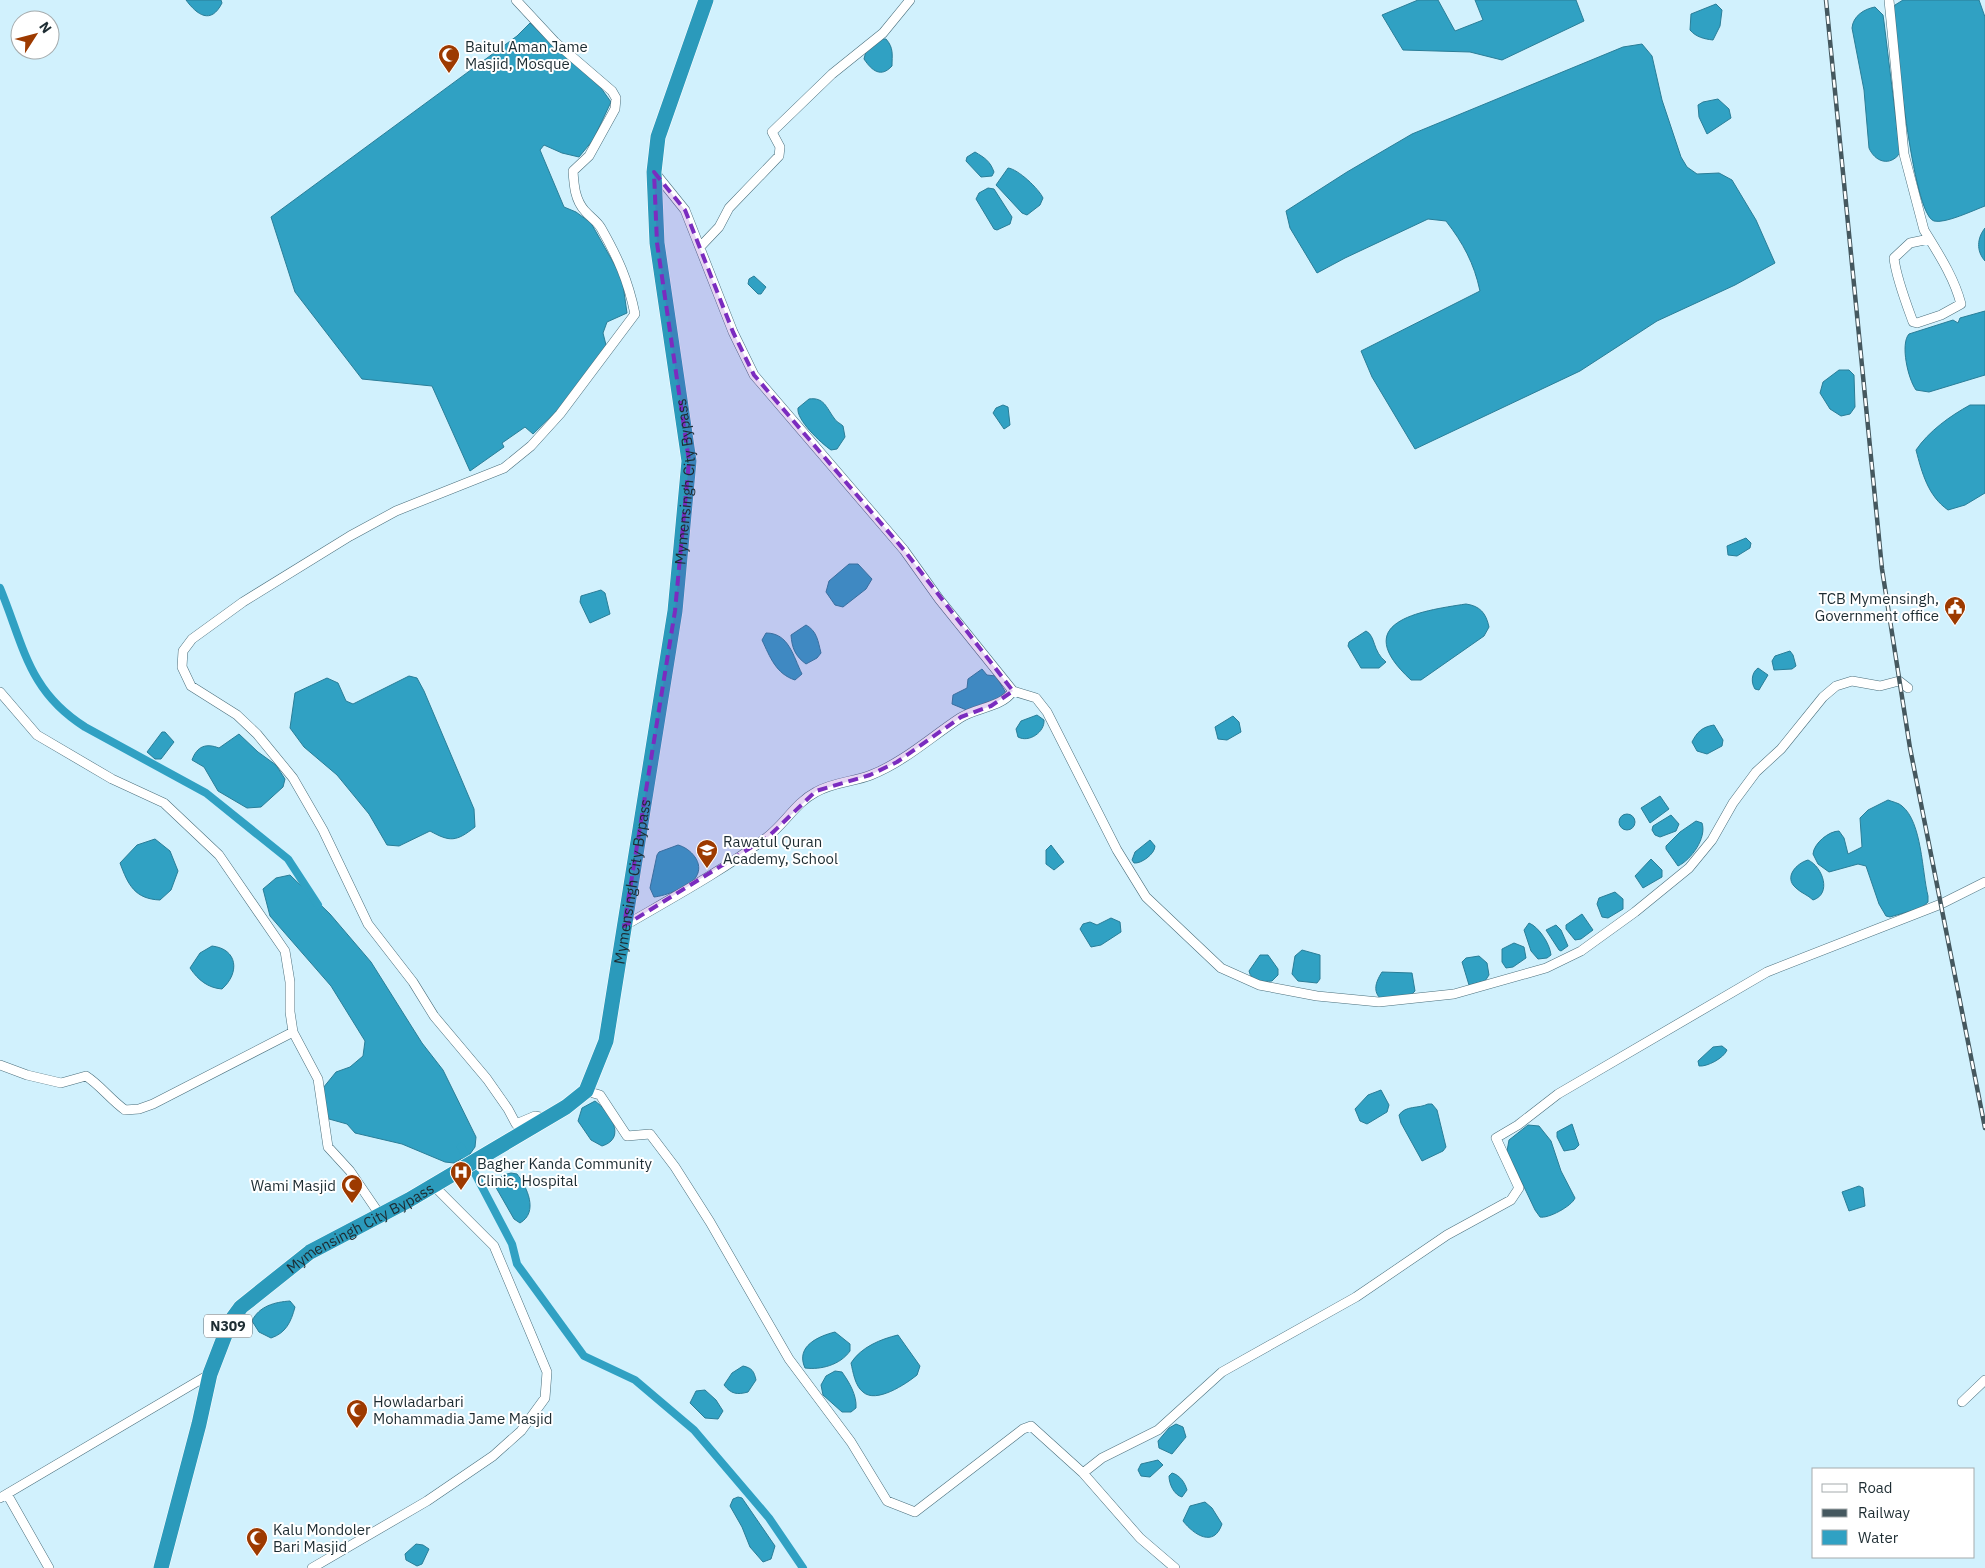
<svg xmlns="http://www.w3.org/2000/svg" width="1985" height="1568" font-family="'IBM Plex Sans',sans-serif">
  <rect width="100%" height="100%" fill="#d1f1fd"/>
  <path fill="#30a1c3" stroke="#2a7e98" d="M 186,0 L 221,0 L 222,3 C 211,25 197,15 186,0 Z
    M 1418,0 L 1438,0 L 1455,31 L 1483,20 L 1475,0 L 1576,0 L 1584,21 L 1502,60 L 1470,52 L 1403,50 L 1382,15 Z
    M 1903,0 L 1979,0 L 1985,17 L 1985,206 C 1974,210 1945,224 1934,221 C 1912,214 1896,38 1893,9 L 1895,5 Z
    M 1716,4 L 1722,10 L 1720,26 L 1713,40 C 1704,39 1696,37 1690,30 L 1691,14 Z
    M 1875,7 L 1883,15 L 1884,22 L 1900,153 C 1890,167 1875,162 1869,148 L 1864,90 L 1852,28 C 1853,16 1864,9 1875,7 Z
    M 530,23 L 601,88 L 611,102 L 593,140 L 579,157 L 562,153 L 544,145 L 540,150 L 564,207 L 576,212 L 591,223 L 622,278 L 627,313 L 607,322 L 603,333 L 606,345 L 564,404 L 533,434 L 525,427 L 502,443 L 504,447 L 470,471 L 432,386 L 362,379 L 295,292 L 271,217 L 517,36 Z
    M 881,39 L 886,39 C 894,48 892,55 892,66 C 881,78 872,71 864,59 L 866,51 Z
    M 1642,44 L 1652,56 L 1662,100 L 1681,157 L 1687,167 L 1697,174 L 1719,173 L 1732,180 L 1756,220 L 1775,263 L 1735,285 L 1657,321 L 1580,371 L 1415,449 L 1372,377 L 1361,351 L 1480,291 C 1474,263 1463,243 1446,221 L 1428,219 L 1345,258 L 1317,273 L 1290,228 L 1286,211 L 1347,172 L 1412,134 L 1623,47 Z
    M 1718,99 L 1729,109 L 1731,118 L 1707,134 L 1699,117 L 1698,105 L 1703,102 Z
    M 975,152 C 985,158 990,161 994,172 L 992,176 L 981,177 L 966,161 L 967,157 Z
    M 1008,168 C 1018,169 1039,189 1043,198 L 1040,205 L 1027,215 L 1022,213 L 996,185 Z
    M 988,188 L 994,189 L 1012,217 L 1010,224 L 997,230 L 994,229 L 976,199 L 979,193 Z
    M 1985,228 L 1985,261 C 1976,251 1977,238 1985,228 Z
    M 754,276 L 766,287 L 761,294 L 758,294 L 748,284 L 749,279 Z
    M 1985,311 L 1985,375 L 1929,392 L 1916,390 C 1908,379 1900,344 1909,334 L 1953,320 L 1958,323 L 1960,318 Z
    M 1839,370 L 1849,370 L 1854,375 L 1855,407 L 1850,414 L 1841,416 L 1830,409 L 1820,393 L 1823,382 Z
    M 809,399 C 824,397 826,407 834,418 C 836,422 840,423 843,426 L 845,437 L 837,449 L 831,450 C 821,443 796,420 798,408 Z
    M 1003,405 L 1008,407 L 1010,425 L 1004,429 L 993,413 L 996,408 Z
    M 1970,405 L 1985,405 L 1985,493 L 1965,505 L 1948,510 C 1928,496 1922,473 1916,450 C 1929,431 1950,416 1970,405 Z
    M 1746,538 L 1751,543 L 1750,548 L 1737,556 L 1728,555 L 1727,546 Z
    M 849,564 L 858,564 L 872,579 L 866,589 L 843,607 L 835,605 L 826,592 L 829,581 Z
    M 601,590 L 605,593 L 610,614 L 590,623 L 580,602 L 581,596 Z
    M 1466,604 C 1480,606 1486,613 1489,627 L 1484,636 L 1421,680 L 1411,680 C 1348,622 1419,611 1466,604 Z
    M 806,625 C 817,631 818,641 821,653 L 817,658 L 806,664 C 795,656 792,648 791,635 Z
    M 1366,631 C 1376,636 1372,651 1386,662 L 1379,668 L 1361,668 L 1348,646 L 1349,642 Z
    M 766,633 C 789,633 793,656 802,674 L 795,680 C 776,674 770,657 762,640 Z
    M 1790,651 L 1793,655 L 1796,666 L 1792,669 L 1774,670 L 1772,661 L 1775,656 Z
    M 1758,668 L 1768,675 L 1759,690 L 1755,689 C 1751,683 1751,673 1758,668 Z
    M 982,669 L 987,675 L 996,676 L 1006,693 L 1002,699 L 969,711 L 952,704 L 953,695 L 967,688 L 968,679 Z
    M 409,676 L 417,678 L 424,691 L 474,809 L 475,827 C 456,842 450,842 430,831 L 399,846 L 387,845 L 369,814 L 337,775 L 304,747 L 290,728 L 295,693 L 327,678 L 338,683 L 346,701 L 353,704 Z
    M 1037,715 L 1044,720 C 1045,732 1029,743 1018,737 L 1016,729 L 1021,721 Z
    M 1233,716 L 1239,722 L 1241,732 L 1227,740 L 1218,739 L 1215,727 Z
    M 1714,725 L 1723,740 L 1722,746 L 1707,754 L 1697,751 L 1692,742 C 1697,732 1702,727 1714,725 Z
    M 162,732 L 165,732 L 174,742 L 161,759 L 155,759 L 147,752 Z
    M 239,734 L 258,752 L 276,765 L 285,779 L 283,787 L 261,807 L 247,808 L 218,791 L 204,767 L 192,760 C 197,746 206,743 219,748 Z
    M 1660,796 L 1669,809 L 1650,823 L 1641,808 Z
    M 1888,800 C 1893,802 1899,803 1902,806 C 1922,822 1922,872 1928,896 L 1928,902 L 1921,908 L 1890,917 L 1886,916 L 1879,904 L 1866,866 L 1858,864 L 1829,872 L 1818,864 L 1813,854 C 1814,843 1829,831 1839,831 L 1844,838 L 1848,854 L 1862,847 L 1860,818 L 1868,810 Z
    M1619 822a8 8 0 1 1 16 0a8 8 0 1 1-16 0Z
    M 1671,815 L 1679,824 L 1676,831 L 1660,837 L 1655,835 L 1652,830 L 1653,826 Z
    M 1696,821 L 1702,823 C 1707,838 1691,860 1678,866 L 1666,849 L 1666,846 L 1680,832 Z
    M 155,839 L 170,851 L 178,871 L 171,890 L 160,900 C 135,899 128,885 120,863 L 137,845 Z
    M 1150,840 L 1155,846 C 1155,854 1141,864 1134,863 L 1132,860 L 1135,852 Z
    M 678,845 C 690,848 705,863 696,877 C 690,887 665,896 654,897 L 650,888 L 657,855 L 659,852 Z
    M 1051,845 L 1064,862 L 1054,870 L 1046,864 L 1046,850 Z
    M 1651,859 L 1662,870 L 1662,877 L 1643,888 L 1635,876 Z
    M 1808,860 C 1823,867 1832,894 1813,900 C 1808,895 1801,893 1796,888 C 1783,877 1797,863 1808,860 Z
    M 290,875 L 330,914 L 371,962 L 422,1043 L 443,1070 L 476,1137 L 475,1147 L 470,1154 L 454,1163 L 445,1162 L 402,1144 L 355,1133 L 347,1124 L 329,1119 L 325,1111 L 323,1088 L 336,1072 L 350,1067 L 363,1056 L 365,1041 L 331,986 L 270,916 L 263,889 L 276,878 Z
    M 1615,892 L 1623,899 L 1623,909 L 1608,918 L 1602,917 L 1597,904 L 1599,898 Z
    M 1582,914 L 1593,930 L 1581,939 L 1575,940 L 1566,929 L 1566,925 Z
    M 1111,918 L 1120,922 L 1121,932 L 1101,945 L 1091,947 L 1080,929 L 1083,924 L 1090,922 L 1097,925 Z
    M 1529,923 C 1539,927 1550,944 1551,955 L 1547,958 L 1538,959 L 1531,951 L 1524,930 Z
    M 1556,925 L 1561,930 L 1568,946 L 1561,951 L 1559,950 L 1546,930 Z
    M 1514,943 L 1524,947 L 1526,958 L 1513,967 L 1506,968 L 1502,962 L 1502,949 Z
    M 212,946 C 238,949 240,973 222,989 C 208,988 198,980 190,968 L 200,953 Z
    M 1302,950 L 1320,955 L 1320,979 L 1317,983 L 1298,981 L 1292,974 L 1295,956 Z
    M 1260,955 L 1268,955 L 1278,969 L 1278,975 L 1272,981 C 1263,982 1251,982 1249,971 Z
    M 1479,956 L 1487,963 L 1489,975 L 1485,981 L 1469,985 L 1462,962 L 1466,958 Z
    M 1382,972 L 1412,973 L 1415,991 L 1410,996 L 1380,998 C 1372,990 1377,980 1382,972 Z
    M 1722,1046 L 1727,1050 C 1724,1058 1707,1067 1699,1066 L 1698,1061 L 1713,1047 Z
    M 1381,1090 L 1389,1105 L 1387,1112 L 1367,1124 L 1360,1121 L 1355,1109 L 1368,1095 Z
    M 595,1101 C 609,1111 628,1138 602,1146 L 591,1140 L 578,1121 L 582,1108 Z
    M 1428,1104 L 1432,1104 L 1437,1110 L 1446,1147 L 1443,1151 L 1422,1161 L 1401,1123 L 1399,1115 C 1406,1105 1418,1109 1428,1104 Z
    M 1572,1124 L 1579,1145 L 1575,1149 L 1564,1151 L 1557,1137 L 1557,1132 Z
    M 1528,1125 L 1539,1126 L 1551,1141 L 1561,1171 L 1575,1198 C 1572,1206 1548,1219 1540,1217 L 1535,1210 L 1507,1151 L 1509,1140 Z
    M 511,1173 L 517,1174 C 527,1187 539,1212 520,1223 L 514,1219 L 494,1184 L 503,1175 Z
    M 1859,1186 L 1863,1188 L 1865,1206 L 1849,1211 L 1842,1192 Z
    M 290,1301 L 295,1307 C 291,1322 286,1333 271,1338 L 259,1332 L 252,1321 C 259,1306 275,1302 290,1301 Z
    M 835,1332 L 850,1344 L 850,1351 C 840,1365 821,1370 805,1368 C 795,1346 819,1336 835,1332 Z
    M 898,1335 L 920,1366 L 917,1375 C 906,1384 876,1404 863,1392 C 855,1386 853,1372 851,1363 C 861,1347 881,1339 898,1335 Z
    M 743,1366 C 752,1368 754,1371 756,1380 L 748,1392 C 737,1395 731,1394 724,1385 L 732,1373 Z
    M 835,1371 L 842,1372 C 849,1382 857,1395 856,1408 L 851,1412 L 842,1412 L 823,1395 L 821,1385 L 826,1376 Z
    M 705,1390 L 716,1400 L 723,1411 L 718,1419 L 705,1418 L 690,1403 L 696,1391 Z
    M 1176,1424 L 1183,1427 L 1186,1437 L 1172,1454 L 1159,1448 L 1158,1441 L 1169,1428 Z
    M 1158,1460 L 1163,1465 L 1150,1477 L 1141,1476 L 1138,1470 L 1141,1464 Z
    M 1172,1473 C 1180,1475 1185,1483 1187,1490 L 1182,1497 C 1174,1495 1169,1484 1169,1476 Z
    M 738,1497 L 742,1498 L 775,1546 L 771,1559 L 763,1562 L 750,1547 L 742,1527 L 730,1506 L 733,1499 Z
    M 1205,1502 L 1212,1508 L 1222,1524 C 1214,1548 1194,1535 1183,1521 L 1190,1506 Z
    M 416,1544 L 423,1545 L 429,1549 L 422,1564 L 417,1566 L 406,1560 L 405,1554 Z"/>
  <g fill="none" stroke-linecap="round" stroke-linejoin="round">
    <path stroke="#30a1c3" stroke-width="8" d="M 0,588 C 24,646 28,691 85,727 L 206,793 L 288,859 L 318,905
      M 461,1147 L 512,1244 L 517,1264 L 584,1356 L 635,1380 L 694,1430 L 769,1518 L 803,1568"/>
    <g stroke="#4a6f7c" stroke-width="10">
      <path id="street" d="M 516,0 L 555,42 L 612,91 L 616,98 L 615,109 L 589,156 L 573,171 C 574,186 575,200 585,211 C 590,217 597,221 601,228 C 618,258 628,280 635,314 L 560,414 L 531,446 L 504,468 L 396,511 L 350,536 L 243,602 L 192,639 L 183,651 L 182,667 L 191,686 L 237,715 L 257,734 L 293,778 L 323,830 L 368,924 L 413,982 L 434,1016 L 487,1079 L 508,1109 L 516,1124 L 535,1116 L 545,1118
        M 1889,0 L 1904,154 L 1924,230 C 1938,253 1954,277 1961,304 L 1941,315 L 1917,323 L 1913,322 C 1906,303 1896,277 1894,258 L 1910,243 L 1929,239
        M 656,174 L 685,210 L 733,332 L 754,375 L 904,550 L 939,599 L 1013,691 L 1036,698 L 1047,712 L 1117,850 L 1146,897 L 1221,968 L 1259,985 L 1317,996 L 1379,1002 L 1454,994 L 1546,968 L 1581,951 L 1635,912 L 1689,868 L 1712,840 L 1733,803 L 1756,772 L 1781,749 L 1823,697 L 1836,686 L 1852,681 L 1880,686 L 1899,681 L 1908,688
        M 700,247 L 719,227 L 729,208 L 779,156 L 780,147 L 772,132 L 832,74 L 883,33 L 910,0
        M 0,692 L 37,735 L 112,779 L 164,803 L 219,855 L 285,951 L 290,982 L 290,1012 L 293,1032 L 318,1079 L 328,1147 L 350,1171 L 380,1215
        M 624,926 C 672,898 722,871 766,838 C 785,824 795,803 816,792 C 833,782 853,782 871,775 C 904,762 931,737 960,718 C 977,707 1001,708 1013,691
        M 0,1065 L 27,1075 L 61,1083 L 86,1076 C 100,1085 110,1099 125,1110 L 139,1109 L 153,1104 L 293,1032
        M 586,1091 L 600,1095 L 627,1136 L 650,1134 L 675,1167 L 710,1222 L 789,1359 L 851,1442 L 887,1501 L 915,1512 L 1023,1429 L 1031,1426 L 1083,1473 L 1140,1538 L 1175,1568
        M 1962,1402 L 1985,1380
        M 1083,1473 L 1102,1458 L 1158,1430 L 1222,1372 L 1356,1297 L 1447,1235 L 1511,1200 L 1519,1188 L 1496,1138 L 1518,1125 L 1558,1094 L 1767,972 L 1941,904 L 1985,882
        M 7,1494 L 49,1568
        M 0,1498 L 210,1374
        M 312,1568 L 427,1501 L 493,1456 L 521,1431 L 545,1398 L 547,1372 L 494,1246 L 434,1186"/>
    </g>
    <g stroke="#fff" stroke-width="16">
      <g id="highway">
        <path id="s1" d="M 161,1568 L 199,1424 L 210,1374 L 230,1322 L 241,1307 L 310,1252 L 409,1200 L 566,1107 L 586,1091 L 606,1041 L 675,611 L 689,461 L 657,243 L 654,172 L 658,137 L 706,0"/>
      </g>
    </g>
    <use href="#street" stroke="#fff" stroke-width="9"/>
    <use href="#highway" stroke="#2b9abb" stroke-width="15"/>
    <g stroke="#45585f" stroke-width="4.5">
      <path id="rail" d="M 1826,0 L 1882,569 L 1910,748 L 1985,1128"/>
    </g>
    <use href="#rail" stroke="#fff" stroke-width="2.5" stroke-dasharray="8" stroke-linecap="butt"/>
  </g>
  <path fill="#7b2cbf" fill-opacity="0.2" stroke="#7b2cbf" stroke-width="4" stroke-dasharray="10 6" stroke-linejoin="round" d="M 654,172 L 685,210 L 733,332 L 754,375 L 904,550 L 1013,691 L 991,706 L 961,717 L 897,762 L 870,775 L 816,791 L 768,837 L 624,926 L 675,611 L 689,461 L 657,243 Z"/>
  <defs>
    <g id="mosque-pin" transform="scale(1.125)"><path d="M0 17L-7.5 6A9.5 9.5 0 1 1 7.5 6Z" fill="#9d3a00" stroke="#fff"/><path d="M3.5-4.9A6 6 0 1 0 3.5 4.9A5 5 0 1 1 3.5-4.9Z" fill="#fff"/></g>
    <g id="civic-pin" transform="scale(1.125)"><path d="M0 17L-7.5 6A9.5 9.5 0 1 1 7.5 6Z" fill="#9d3a00" stroke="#fff"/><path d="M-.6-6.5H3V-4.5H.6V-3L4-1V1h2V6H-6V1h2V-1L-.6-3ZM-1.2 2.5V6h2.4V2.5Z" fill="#fff"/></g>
    <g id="school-pin" transform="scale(1.125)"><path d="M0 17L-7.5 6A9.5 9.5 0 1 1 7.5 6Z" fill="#9d3a00" stroke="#fff"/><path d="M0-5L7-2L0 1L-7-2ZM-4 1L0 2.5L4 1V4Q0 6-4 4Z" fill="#fff"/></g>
    <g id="hospital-pin" transform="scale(1.125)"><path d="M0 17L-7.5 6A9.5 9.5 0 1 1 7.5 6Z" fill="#9d3a00" stroke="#fff"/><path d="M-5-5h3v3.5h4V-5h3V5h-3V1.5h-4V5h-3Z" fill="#fff"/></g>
  </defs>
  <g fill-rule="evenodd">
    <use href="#mosque-pin" x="449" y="55"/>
    <use href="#civic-pin" x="1955" y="607"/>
    <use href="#school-pin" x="707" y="850"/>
    <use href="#hospital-pin" x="461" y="1172"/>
    <use href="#mosque-pin" x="352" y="1185"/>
    <use href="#mosque-pin" x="357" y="1410"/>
    <use href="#mosque-pin" x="257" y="1538"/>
  </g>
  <g text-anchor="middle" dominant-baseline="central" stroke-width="4" stroke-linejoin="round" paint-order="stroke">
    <rect fill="#fff" stroke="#616b70" stroke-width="1" x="204" y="1314.5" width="48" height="23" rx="4"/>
    <g font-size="14" font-weight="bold" fill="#1d2c32">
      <text x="228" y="1326">N309</text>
    </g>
    <g font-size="15" fill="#1d2c32" stroke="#fff" text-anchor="start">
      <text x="465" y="46">Baitul Aman Jame<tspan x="465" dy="17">Masjid, Mosque</tspan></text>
      <text x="1939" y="598" text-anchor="end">TCB Mymensingh,<tspan x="1939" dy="17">Government office</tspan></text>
      <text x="723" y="841">Rawatul Quran<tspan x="723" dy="17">Academy, School</tspan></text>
      <text x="477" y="1163">Bagher Kanda Community<tspan x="477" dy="17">Clinic, Hospital</tspan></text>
      <text x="336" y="1185" text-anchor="end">Wami Masjid</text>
      <text x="373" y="1401">Howladarbari<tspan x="373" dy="17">Mohammadia Jame Masjid</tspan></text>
      <text x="273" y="1529">Kalu Mondoler<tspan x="273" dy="17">Bari Masjid</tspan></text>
    </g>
    <g font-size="15" fill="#1d2c32" stroke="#fff">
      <text stroke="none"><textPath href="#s1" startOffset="1302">Mymensingh City Bypass</textPath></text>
      <text stroke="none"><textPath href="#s1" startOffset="898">Mymensingh City Bypass</textPath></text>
      <text stroke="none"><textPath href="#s1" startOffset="418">Mymensingh City Bypass</textPath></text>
    </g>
  </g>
  <rect x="1812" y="1468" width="162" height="90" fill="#ffffff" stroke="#a5abad"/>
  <rect x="1822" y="1484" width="25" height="8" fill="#ffffff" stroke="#a5abad"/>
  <text x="1858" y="1493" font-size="15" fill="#1d2c32">Road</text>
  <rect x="1822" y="1509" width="25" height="8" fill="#45585f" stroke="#a5abad"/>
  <text x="1858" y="1518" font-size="15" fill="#1d2c32">Railway</text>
  <rect x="1822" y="1530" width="25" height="15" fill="#30a1c3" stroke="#a5abad"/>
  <text x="1858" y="1543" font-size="15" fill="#1d2c32">Water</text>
  <g transform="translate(35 35) rotate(54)"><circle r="24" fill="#ffffff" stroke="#a5abad"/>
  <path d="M0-4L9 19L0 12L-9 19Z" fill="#9d3a00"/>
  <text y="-8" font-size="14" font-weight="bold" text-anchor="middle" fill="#1d2c32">N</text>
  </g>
</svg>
